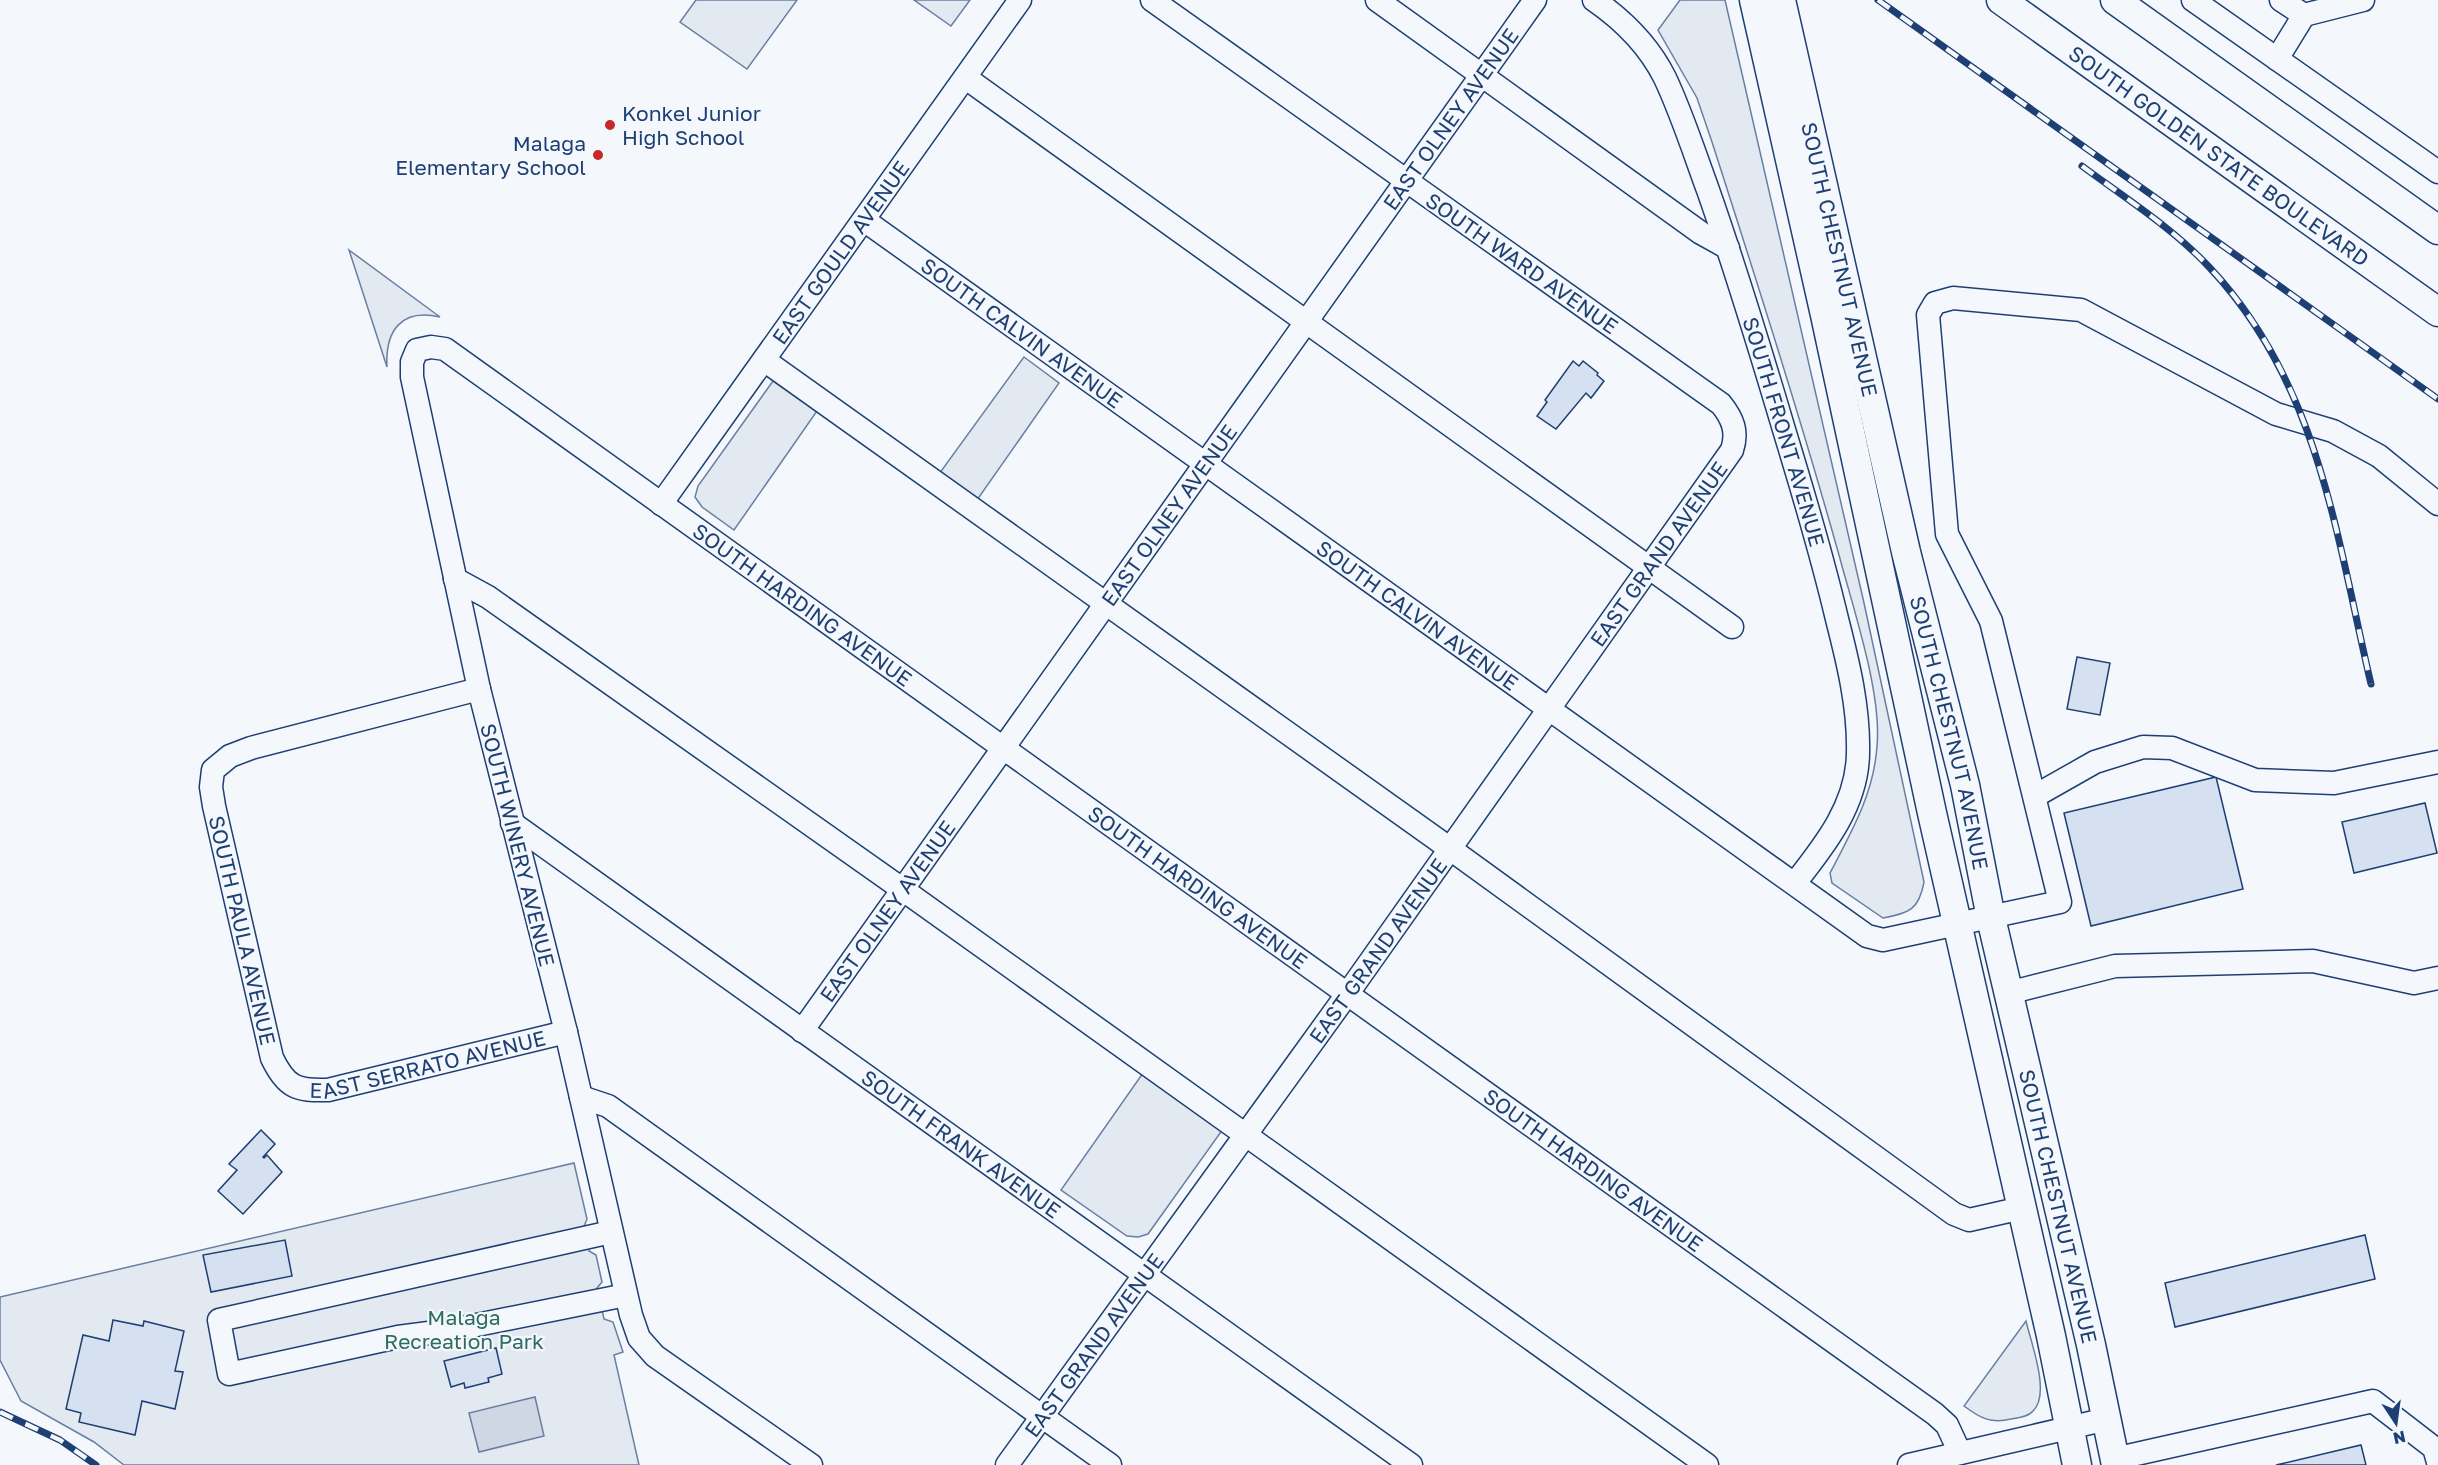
<svg xmlns="http://www.w3.org/2000/svg" width="2438" height="1465" font-family="'Golos Text',sans-serif">
  <rect width="100%" height="100%" fill="#f4f7fb"/>
  <path fill="#e3e9f0" stroke="#687fa3" stroke-width="1.5" d="M 696,0 L 797,0 L 747,69 L 680,22 Z
    M 914,0 L 970,0 L 951,26 Z
    M 1680,0 L 1725,0 L 1864,603 L 1924,882 C 1919,910 1909,913 1883,918 L 1832,883 L 1830,873 C 1852,831 1874,793 1877,746 C 1882,693 1853,608 1839,555 C 1800,416 1756,279 1712,142 L 1697,98 L 1658,30 Z
    M 349,250 L 440,317 C 401,308 385,331 387,367 Z
    M 1024,357 L 1059,383 L 977,500 L 939,474 Z
    M 773,381 L 817,411 L 734,530 L 702,507 L 695,497 L 698,486 Z
    M 1143,1073 L 1223,1129 L 1148,1234 L 1138,1237 L 1127,1236 L 1061,1190 Z
    M 574,1163 L 587,1219 L 584,1226 L 589,1251 L 596,1255 L 602,1282 L 597,1288 L 604,1319 L 613,1322 L 623,1352 L 614,1355 L 639,1465 L 124,1465 L 94,1442 L 21,1401 L 0,1360 L 0,1297 Z
    M 2026,1321 C 2031,1343 2051,1394 2033,1411 C 2028,1417 2018,1418 2011,1419 C 1991,1424 1980,1418 1964,1406 Z"/>
  <path fill="#cfd7e4" stroke="#687fa3" stroke-width="1.5" d="M 535,1397 L 544,1436 L 479,1452 L 469,1413 Z"/>
  <path fill="#d5e0f0" stroke="#1d3f73" stroke-width="1.5" d="M 1573,361 L 1579,366 L 1583,361 L 1598,373 L 1597,375 L 1604,381 L 1591,398 L 1586,393 L 1556,429 L 1537,416 L 1547,402 L 1545,400 Z
    M 2077,657 L 2110,663 L 2100,715 L 2067,709 Z
    M 2216,777 L 2243,889 L 2091,926 L 2064,813 Z
    M 2425,803 L 2437,853 L 2354,873 L 2342,822 Z
    M 261,1130 L 275,1144 L 263,1157 L 264,1158 L 267,1155 L 282,1172 L 243,1214 L 218,1191 L 237,1170 L 229,1164 Z
    M 2365,1235 L 2375,1279 L 2175,1327 L 2165,1283 Z
    M 285,1240 L 292,1276 L 211,1292 L 203,1255 Z
    M 113,1320 L 143,1326 L 144,1321 L 184,1331 L 175,1371 L 183,1372 L 175,1409 L 142,1401 L 135,1435 L 79,1422 L 81,1413 L 66,1409 L 83,1335 L 109,1341 Z
    M 496,1348 L 502,1374 L 488,1378 L 489,1382 L 465,1388 L 464,1383 L 451,1387 L 444,1361 Z
    M 2361,1445 L 2366,1465 L 2276,1465 Z"/>
  <g fill="none" stroke-linecap="round" stroke-linejoin="round">
    <g stroke="#1d3f73" stroke-width="25">
      <g id="minor">
        <path d="M 1377,0 L 1701,233 L 1728,248"/>
        <path id="s1" d="M 1594,0 C 1623,20 1649,46 1665,78 C 1682,114 1694,152 1708,190 C 1736,270 1761,352 1785,433 C 1804,495 1822,556 1837,619 C 1848,662 1859,707 1858,752 C 1858,803 1826,844 1795,883"/>
        <path d="M 2193,0 L 2438,172"/>
        <path d="M 2304,15 L 2363,0"/>
        <path d="M 2277,59 L 2304,15 L 2281,0"/>
        <path d="M 966,78 L 1732,627"/>
        <path id="s2" d="M 864,220 L 1867,936 L 1883,940 L 2060,902 L 1991,621 L 1947,534 L 1928,315 L 1935,303 L 1953,298 L 2081,310 L 2276,414 L 2333,431 L 2379,456 L 2438,504"/>
        <path d="M 764,360 L 1449,848 L 1954,1214 L 1969,1220 L 2022,1208"/>
        <path id="s3" d="M 661,504 L 1020,0"/>
        <path d="M 455,579 L 488,597 L 902,889 L 1707,1465"/>
        <path id="s4" d="M 479,689 L 251,748 L 230,756 L 213,770 L 211,787 L 214,806 L 272,1058 C 286,1087 296,1091 328,1090 L 566,1032"/>
        <path d="M 2035,796 L 2095,762 L 2143,747 L 2172,748 L 2255,780 L 2334,783 L 2438,762"/>
        <path id="s5" d="M 512,823 L 1411,1465"/>
        <path d="M 2008,993 L 2115,966 L 2313,961 L 2414,983 L 2438,978"/>
        <path id="s6" d="M 802,1031 L 1535,0"/>
        <path d="M 581,1097 L 608,1106 L 1110,1465"/>
        <path d="M 611,1232 L 219,1320 L 229,1374 L 398,1337 L 452,1330 L 626,1295"/>
        <path d="M 2114,1459 L 2373,1401 L 2434,1448 L 2438,1462"/>
        <path id="s7" d="M 811,1465 L 655,1356 L 639,1338 L 631,1315 L 566,1032 L 479,689 L 412,377 L 412,362 L 417,350 L 431,347 L 445,349 L 1935,1414 L 1947,1425 L 1960,1453"/>
        <path id="s8" d="M 1007,1465 L 1348,993 L 1732,450 C 1738,432 1733,419 1721,404 L 1152,0"/>
        <path d="M 1909,1465 L 2107,1419"/>
      </g>
    </g>
    <g stroke="#1d3f73" stroke-width="31">
      <g id="major">
        <path d="M 1754,0 L 1825,315 L 1932,813 L 2051,1336 L 2077,1465"/>
        <path id="s9" d="M 1781,0 L 1906,552 L 1965,785 L 1991,918 L 2091,1345 L 2116,1465"/>
        <path id="s10" d="M 2001,0 L 2438,312"/>
        <path d="M 2115,0 L 2438,230"/>
      </g>
    </g>
    <use href="#minor" stroke="#f4f7fb" stroke-width="22"/>
    <use href="#major" stroke="#f4f7fb" stroke-width="28"/>
    <g stroke="#1d3f73" stroke-width="7">
      <path id="rail" d="M 1878,0 L 2438,399
        M 2082,166 C 2125,198 2173,228 2210,268 C 2319,384 2336,535 2371,684
        M 0,1412 L 60,1440 L 96,1465"/>
    </g>
    <use href="#rail" stroke="#f4f7fb" stroke-width="4.5" stroke-dasharray="14" stroke-linecap="butt"/>
  </g>
  <g fill="#c62828" stroke="#f4f7fb" stroke-width="2">
    <circle cx="610" cy="125" r="6"/>
    <circle cx="598" cy="155" r="6"/>
  </g>
  <g text-anchor="middle" dominant-baseline="central" stroke-width="4.5" stroke-linejoin="round" paint-order="stroke">
    <g font-size="21" fill="#1d3f73" stroke="#f4f7fb" text-anchor="start">
      <text x="622" y="113">Konkel Junior<tspan x="622" dy="24">High School</tspan></text>
      <text x="586" y="143" text-anchor="end">Malaga<tspan x="586" dy="24">Elementary School</tspan></text>
    </g>
    <g font-size="21" fill="#1d3f73" stroke="#f4f7fb">
      <text stroke="none"><textPath href="#s6" startOffset="1119">EAST OLNEY AVENUE</textPath></text>
      <text stroke="none"><textPath href="#s10" startOffset="268">SOUTH GOLDEN STATE BOULEVARD</textPath></text>
      <text stroke="none"><textPath href="#s3" startOffset="309">EAST GOULD AVENUE</textPath></text>
      <text stroke="none"><textPath href="#s9" startOffset="266">SOUTH CHESTNUT AVENUE</textPath></text>
      <text transform="translate(1522 263) rotate(35)">SOUTH WARD AVENUE</text>
      <text stroke="none"><textPath href="#s2" startOffset="194">SOUTH CALVIN AVENUE</textPath></text>
      <text stroke="none"><textPath href="#s1" startOffset="480">SOUTH FRONT AVENUE</textPath></text>
      <text stroke="none"><textPath href="#s6" startOffset="633">EAST OLNEY AVENUE</textPath></text>
      <text stroke="none"><textPath href="#s8" startOffset="1120">EAST GRAND AVENUE</textPath></text>
      <text stroke="none"><textPath href="#s7" startOffset="1698">SOUTH HARDING AVENUE</textPath></text>
      <text stroke="none"><textPath href="#s2" startOffset="680">SOUTH CALVIN AVENUE</textPath></text>
      <text stroke="none"><textPath href="#s9" startOffset="752">SOUTH CHESTNUT AVENUE</textPath></text>
      <text transform="translate(518 845) rotate(76)">SOUTH WINERY AVENUE</text>
      <text stroke="none"><textPath href="#s7" startOffset="2184">SOUTH HARDING AVENUE</textPath></text>
      <text stroke="none"><textPath href="#s6" startOffset="147">EAST OLNEY AVENUE</textPath></text>
      <text stroke="none"><textPath href="#s4" startOffset="444">SOUTH PAULA AVENUE</textPath></text>
      <text stroke="none"><textPath href="#s8" startOffset="634">EAST GRAND AVENUE</textPath></text>
      <text stroke="none"><textPath href="#s4" startOffset="748">EAST SERRATO AVENUE</textPath></text>
      <text stroke="none"><textPath href="#s5" startOffset="552">SOUTH FRANK AVENUE</textPath></text>
      <text stroke="none"><textPath href="#s7" startOffset="2670">SOUTH HARDING AVENUE</textPath></text>
      <text stroke="none"><textPath href="#s9" startOffset="1238">SOUTH CHESTNUT AVENUE</textPath></text>
      <text stroke="none"><textPath href="#s8" startOffset="148">EAST GRAND AVENUE</textPath></text>
    </g>
    <g font-size="21" fill="#2c6c60" stroke="#f4f7fb">
      <text x="464" y="1317">Malaga<tspan x="464" dy="24">Recreation Park</tspan></text>
    </g>
  </g>
  <g transform="translate(2396 1423) rotate(167)" stroke="#f4f7fb" stroke-width="4.5" paint-order="stroke">
  <path d="M0-4.5L10 22L0 15L-10 22Z" fill="#1d3f73"/>
  <text y="-9" font-size="16" font-weight="bold" text-anchor="middle" fill="#1d3f73">N</text>
  </g>
</svg>
